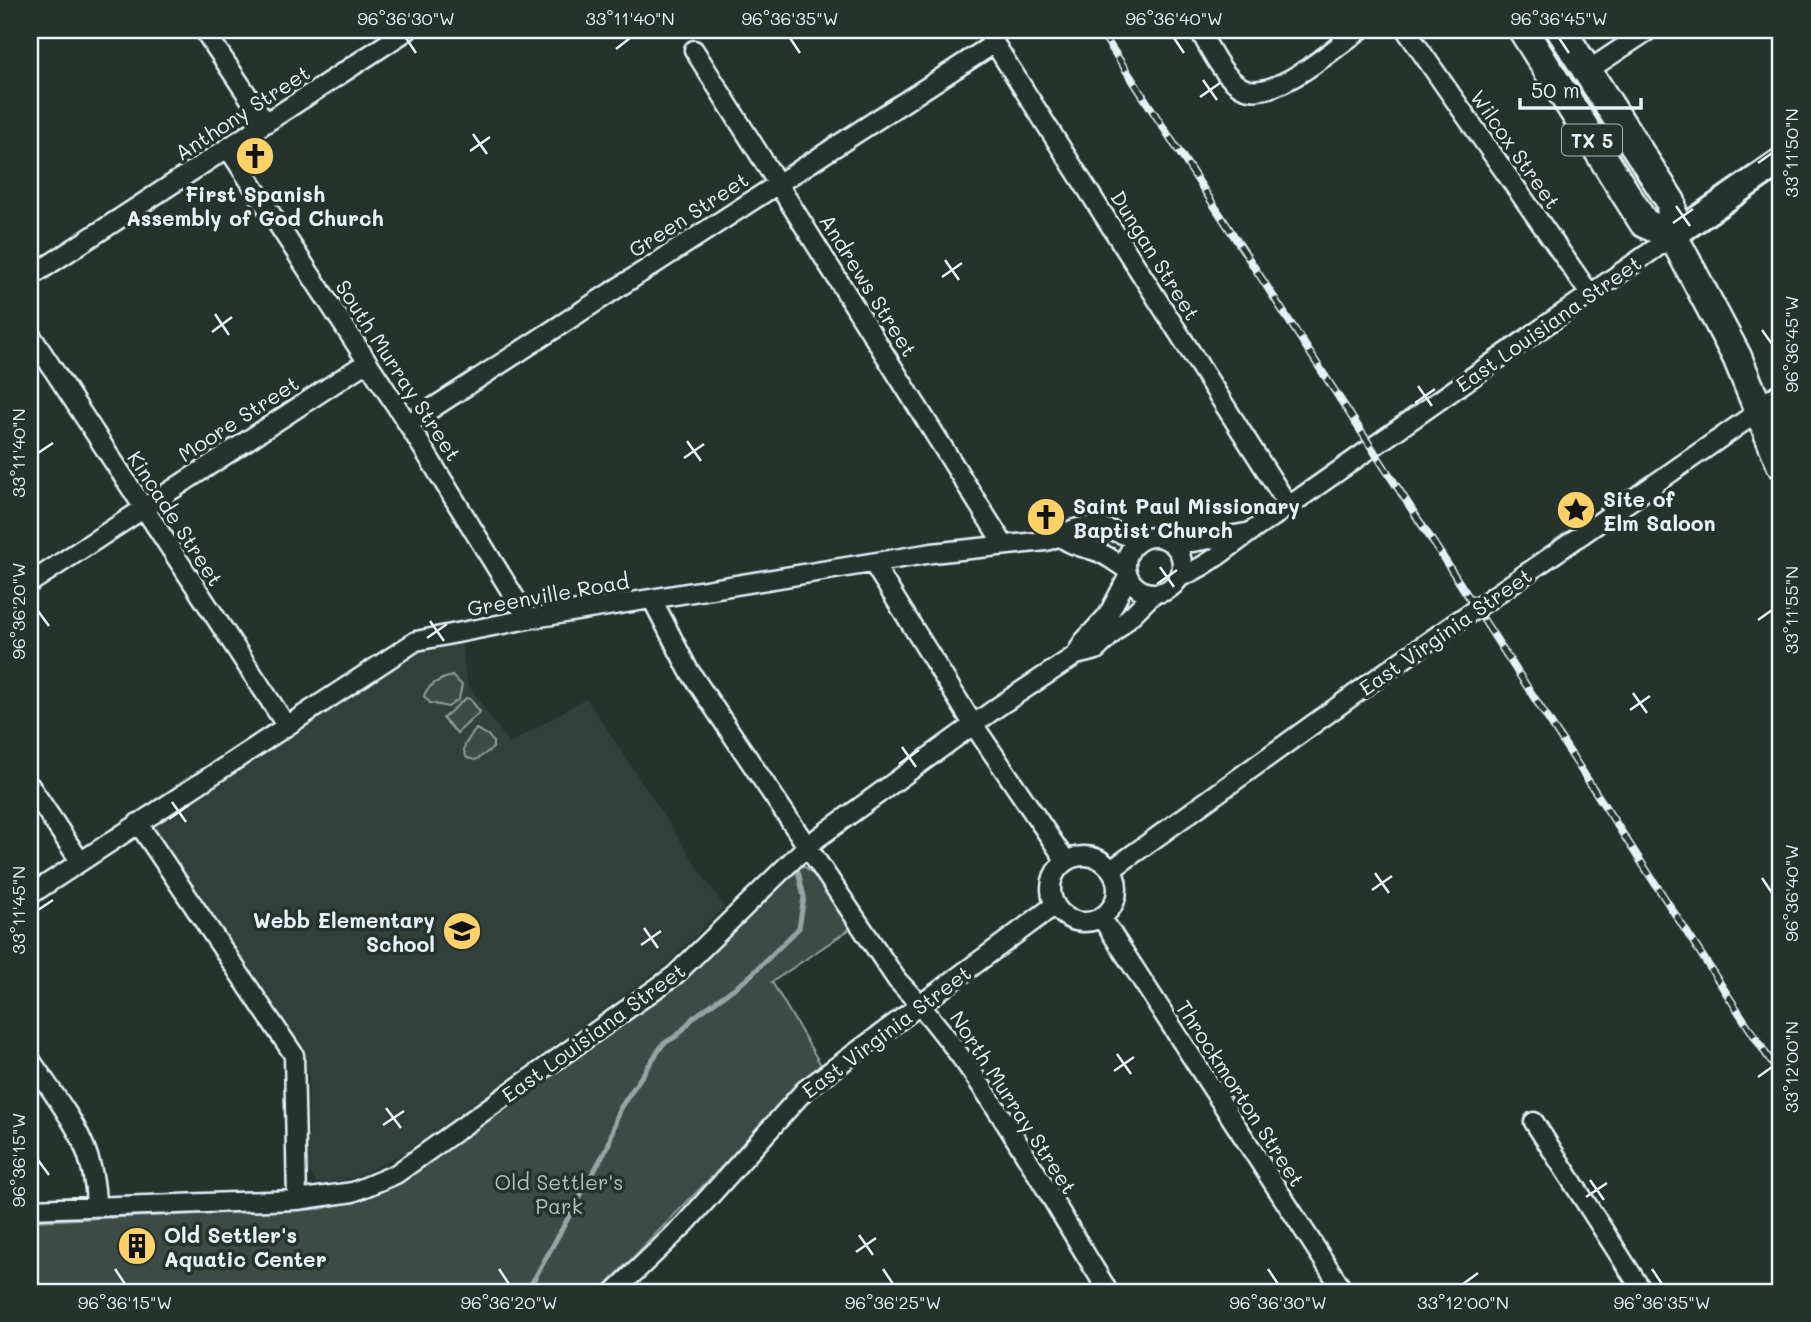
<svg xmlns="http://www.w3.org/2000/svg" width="1811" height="1322" font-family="Mali,sans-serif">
  <rect width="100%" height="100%" fill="#26332d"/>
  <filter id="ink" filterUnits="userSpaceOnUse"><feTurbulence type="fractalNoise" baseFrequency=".0143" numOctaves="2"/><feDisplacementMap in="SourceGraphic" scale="14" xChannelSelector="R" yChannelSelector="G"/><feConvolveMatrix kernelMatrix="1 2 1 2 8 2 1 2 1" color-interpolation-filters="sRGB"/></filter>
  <g filter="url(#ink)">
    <path fill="#333f3a" d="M 461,640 L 467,683 L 509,744 L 586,698 L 724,907 L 667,964 L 408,1151 L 358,1176 L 322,1185 L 316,1183 L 311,1173 L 308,1174 L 309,1077 L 298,1042 L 160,840 L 155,826 L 410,655 Z"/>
    <path fill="#3e4b47" stroke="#939ea0" stroke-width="2" d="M 452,676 L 462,685 L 459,699 L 448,707 L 430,703 L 424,696 C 427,685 442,678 452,676 Z
      M 466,698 L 470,699 L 480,712 L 457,733 L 443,718 Z
      M 476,729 L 488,735 L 493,742 L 493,748 L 476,760 L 467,758 C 459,747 469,739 476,729 Z
      M 802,865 L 818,878 L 850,929 L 772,982 L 821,1065 L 599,1292 L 30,1292 L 30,1221 L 319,1209 L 360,1200 L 395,1186 L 668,993 Z"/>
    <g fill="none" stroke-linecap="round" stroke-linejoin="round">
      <path stroke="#98a3a5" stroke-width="5" d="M 527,1292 L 608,1146 L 619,1110 L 663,1044 L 678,1035 L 694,1017 L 747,979 L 799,928 L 804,897 L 798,871"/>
      <g stroke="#e8f1f8" stroke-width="23">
        <path id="street" d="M 204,30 L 266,123
          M 986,30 L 1288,505
          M 1199,30 C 1210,48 1222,76 1241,87 C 1272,105 1334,48 1360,30
          M 1406,30 L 1590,294
          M 694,50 L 1004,545
          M 1587,71 L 1649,30
          M 228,148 L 408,424 L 528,619
          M 30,277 L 408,30
          M 30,334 L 286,725
          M 408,424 L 995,43
          M1126 565a28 28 0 1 1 56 0a28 28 0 1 1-56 0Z
          M 1062,538 C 1072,545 1078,546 1089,549 C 1103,552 1114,561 1126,569
          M 1170,541 L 1193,542 L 1246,533
          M 873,563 L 973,724 L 1066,861
          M 1180,577 C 1216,563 1240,536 1273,517 L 1673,236
          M 30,583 L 367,362
          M 652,599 L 688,669 L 897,980 C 982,1068 1040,1183 1105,1286
          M 1076,655 L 1083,642 L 1108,615 L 1128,577
          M 30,786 L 80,861
          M 138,823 L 294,1055 L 297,1200
          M1051 889a33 33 0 1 1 66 0a33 33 0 1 1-66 0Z
          M 1111,870 L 1398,663 L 1759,411
          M 30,895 L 416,641 L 528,619 L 932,553 L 1046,541 C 1059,538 1068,530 1078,528 C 1097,524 1122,533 1139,541
          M 1101,917 L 1344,1292
          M 30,1059 C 64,1111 95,1141 96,1206
          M 1534,1122 L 1643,1292
          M 30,1209 L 297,1200 L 353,1192 L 396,1174 L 675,975 L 808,845 L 999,706 L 1076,655 L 1096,650 L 1154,593
          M 614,1292 L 685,1224 L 805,1090 L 1055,905"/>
      </g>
      <g stroke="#e8f1f8" stroke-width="30">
        <path id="secondary" d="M 1673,236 L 1781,161
          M 1759,411 L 1781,396"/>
      </g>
      <g stroke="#e8f1f8" stroke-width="33">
        <path id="primary" d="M 1523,30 L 1644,223 L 1673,236
          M 1561,30 L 1671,202 L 1673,236 L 1737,357 L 1781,464"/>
      </g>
      <use href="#street" stroke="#26332d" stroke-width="18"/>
      <use href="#secondary" stroke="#26332d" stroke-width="24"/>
      <use href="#primary" stroke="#26332d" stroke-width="28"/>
      <g stroke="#e8f1f8" stroke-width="8">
        <path id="rail" d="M 1100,30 L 1781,1077"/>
      </g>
      <use href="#rail" stroke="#26332d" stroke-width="5" stroke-dasharray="16" stroke-linecap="butt"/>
    </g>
  </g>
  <path fill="none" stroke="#e8f1f8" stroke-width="2.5" d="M 406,38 L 416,53M 790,38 L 800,53M 1174,38 L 1184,53M 1559,38 L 1569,53M 616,49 L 630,38M 1203,80 L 1217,100M 1200,97 L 1220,83M 473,134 L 487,154M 470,151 L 490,137M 1758,163 L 1772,153M 1676,206 L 1690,226M 1673,223 L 1693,209M 945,260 L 959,280M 942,277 L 962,263M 215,314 L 229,335M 1762,330 L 1772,344M 212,332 L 232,317M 1418,386 L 1432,406M 1415,403 L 1435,389M 687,441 L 701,461M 38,453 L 53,443M 684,458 L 704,444M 1160,567 L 1174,587M 1157,584 L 1177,570M 38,611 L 49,626M 1758,620 L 1772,610M 430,621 L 444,641M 427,638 L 447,624M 1633,693 L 1647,713M 1630,710 L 1650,696M 902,747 L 916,767M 899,764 L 919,750M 172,802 L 186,822M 169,819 L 189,805M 1375,873 L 1389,893M 1762,878 L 1772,893M 1372,890 L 1392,876M 38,910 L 53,900M 644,928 L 658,948M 641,945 L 661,931M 1117,1054 L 1131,1074M 1114,1071 L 1134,1057M 1758,1077 L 1772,1067M 386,1108 L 401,1128M 383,1125 L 404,1111M 38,1160 L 49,1175M 1590,1180 L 1604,1200M 1586,1197 L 1607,1183M 859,1235 L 873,1255M 856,1252 L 876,1238M 115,1269 L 125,1284M 499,1269 L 509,1284M 883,1269 L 893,1284M 1268,1269 L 1278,1284M 1652,1269 L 1662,1284M 1463,1284 L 1478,1273"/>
  <defs>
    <g id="church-disc" transform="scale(2.0125)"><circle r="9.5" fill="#ffd166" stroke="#26332d"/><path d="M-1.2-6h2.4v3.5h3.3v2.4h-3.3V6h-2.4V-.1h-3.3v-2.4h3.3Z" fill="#111"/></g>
    <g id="sight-disc" transform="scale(2.0125)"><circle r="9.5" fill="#ffd166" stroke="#26332d"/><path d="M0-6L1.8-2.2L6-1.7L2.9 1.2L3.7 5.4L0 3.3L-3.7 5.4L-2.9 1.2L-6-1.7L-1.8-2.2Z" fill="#111"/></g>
    <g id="school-disc" transform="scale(2.0125)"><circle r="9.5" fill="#ffd166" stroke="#26332d"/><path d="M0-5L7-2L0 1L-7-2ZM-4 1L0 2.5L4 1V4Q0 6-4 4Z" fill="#111"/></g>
    <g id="building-disc" transform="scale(2.0125)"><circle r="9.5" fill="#ffd166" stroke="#26332d"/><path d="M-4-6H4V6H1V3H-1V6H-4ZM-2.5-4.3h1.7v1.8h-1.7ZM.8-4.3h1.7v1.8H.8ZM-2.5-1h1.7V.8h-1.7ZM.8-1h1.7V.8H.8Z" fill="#111"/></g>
  </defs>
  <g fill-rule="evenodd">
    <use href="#church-disc" x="255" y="156"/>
    <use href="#sight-disc" x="1576" y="510"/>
    <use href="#church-disc" x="1046" y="517"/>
    <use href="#school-disc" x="462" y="931"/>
    <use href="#building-disc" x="137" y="1246"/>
  </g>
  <g text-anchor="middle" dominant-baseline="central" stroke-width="7" stroke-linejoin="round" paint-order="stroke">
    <rect fill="#26332d" stroke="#aeb8bb" stroke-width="2" x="1562" y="124.5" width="60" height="31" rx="5"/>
    <g font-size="19" font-weight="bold" fill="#e8f1f8">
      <text x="1592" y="140">TX 5</text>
    </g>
    <g font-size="21" fill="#e8f1f8" stroke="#26332d">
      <text transform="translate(242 112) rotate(-33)">Anthony Street</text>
      <text transform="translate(1516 149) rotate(55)">Wilcox Street</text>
      <text transform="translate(688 214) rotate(-33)">Green Street</text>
      <text transform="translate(1156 255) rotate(58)">Dungan Street</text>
      <text transform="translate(869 285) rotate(58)">Andrews Street</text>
      <text transform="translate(1548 323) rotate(-35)">East Louisiana Street</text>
      <text transform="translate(399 370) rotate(57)">South Murray Street</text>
      <text transform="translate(238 418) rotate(-33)">Moore Street</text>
      <text transform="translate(176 518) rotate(57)">Kincade Street</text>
      <text transform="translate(548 594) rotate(-10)">Greenville Road</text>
      <text transform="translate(1445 631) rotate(-35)">East Virginia Street</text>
      <text transform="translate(886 1031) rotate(-37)">East Virginia Street</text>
      <text transform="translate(593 1032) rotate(-36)">East Louisiana Street</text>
      <text transform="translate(1241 1093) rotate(57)">Throckmorton Street</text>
      <text transform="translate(1014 1102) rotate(57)">North Murray Street</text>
    </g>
    <g font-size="21" font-weight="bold" fill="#e8f1f8" stroke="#26332d" text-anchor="start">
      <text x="255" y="193" text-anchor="middle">First Spanish<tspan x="255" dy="24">Assembly of God Church</tspan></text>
      <text x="1603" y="498">Site of<tspan x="1603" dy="24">Elm Saloon</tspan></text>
      <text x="1073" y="505">Saint Paul Missionary<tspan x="1073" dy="24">Baptist Church</tspan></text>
      <text x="435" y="919" text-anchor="end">Webb Elementary<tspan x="435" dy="24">School</tspan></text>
      <text x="164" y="1234">Old Settler's<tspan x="164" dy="24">Aquatic Center</tspan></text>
    </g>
    <g font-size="21" fill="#b5bfc3" stroke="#26332d">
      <text x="559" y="1181">Old Settler's<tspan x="559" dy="24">Park</tspan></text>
    </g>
  </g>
  <rect width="1811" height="1322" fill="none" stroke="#26332d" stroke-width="77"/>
  <path d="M1520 98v10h121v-10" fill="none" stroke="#e8f1f8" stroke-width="3.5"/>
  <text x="1531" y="98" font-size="21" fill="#e8f1f8" stroke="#26332d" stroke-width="5" paint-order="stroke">50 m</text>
  <rect x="38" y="38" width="1734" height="1246" fill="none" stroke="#e8f1f8" stroke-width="2.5"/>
  <g font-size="18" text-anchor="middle" fill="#e8f1f8">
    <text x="406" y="25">96°36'30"W</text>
    <text x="630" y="25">33°11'40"N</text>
    <text x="790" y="25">96°36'35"W</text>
    <text x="1174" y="25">96°36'40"W</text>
    <text x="1559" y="25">96°36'45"W</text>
    <text transform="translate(1792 153) rotate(-90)" y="6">33°11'50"N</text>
    <text transform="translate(1792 344) rotate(-90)" y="6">96°36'45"W</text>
    <text transform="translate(19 453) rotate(-90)" y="6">33°11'40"N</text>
    <text transform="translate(1792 610) rotate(-90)" y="6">33°11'55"N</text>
    <text transform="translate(19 611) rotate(-90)" y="6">96°36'20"W</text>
    <text transform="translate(1792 893) rotate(-90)" y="6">96°36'40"W</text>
    <text transform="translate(19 910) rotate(-90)" y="6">33°11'45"N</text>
    <text transform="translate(1792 1067) rotate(-90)" y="6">33°12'00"N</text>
    <text transform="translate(19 1160) rotate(-90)" y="6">96°36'15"W</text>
    <text x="125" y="1309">96°36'15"W</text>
    <text x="509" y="1309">96°36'20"W</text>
    <text x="893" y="1309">96°36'25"W</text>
    <text x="1278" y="1309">96°36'30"W</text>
    <text x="1463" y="1309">33°12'00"N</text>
    <text x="1662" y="1309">96°36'35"W</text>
  </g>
</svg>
